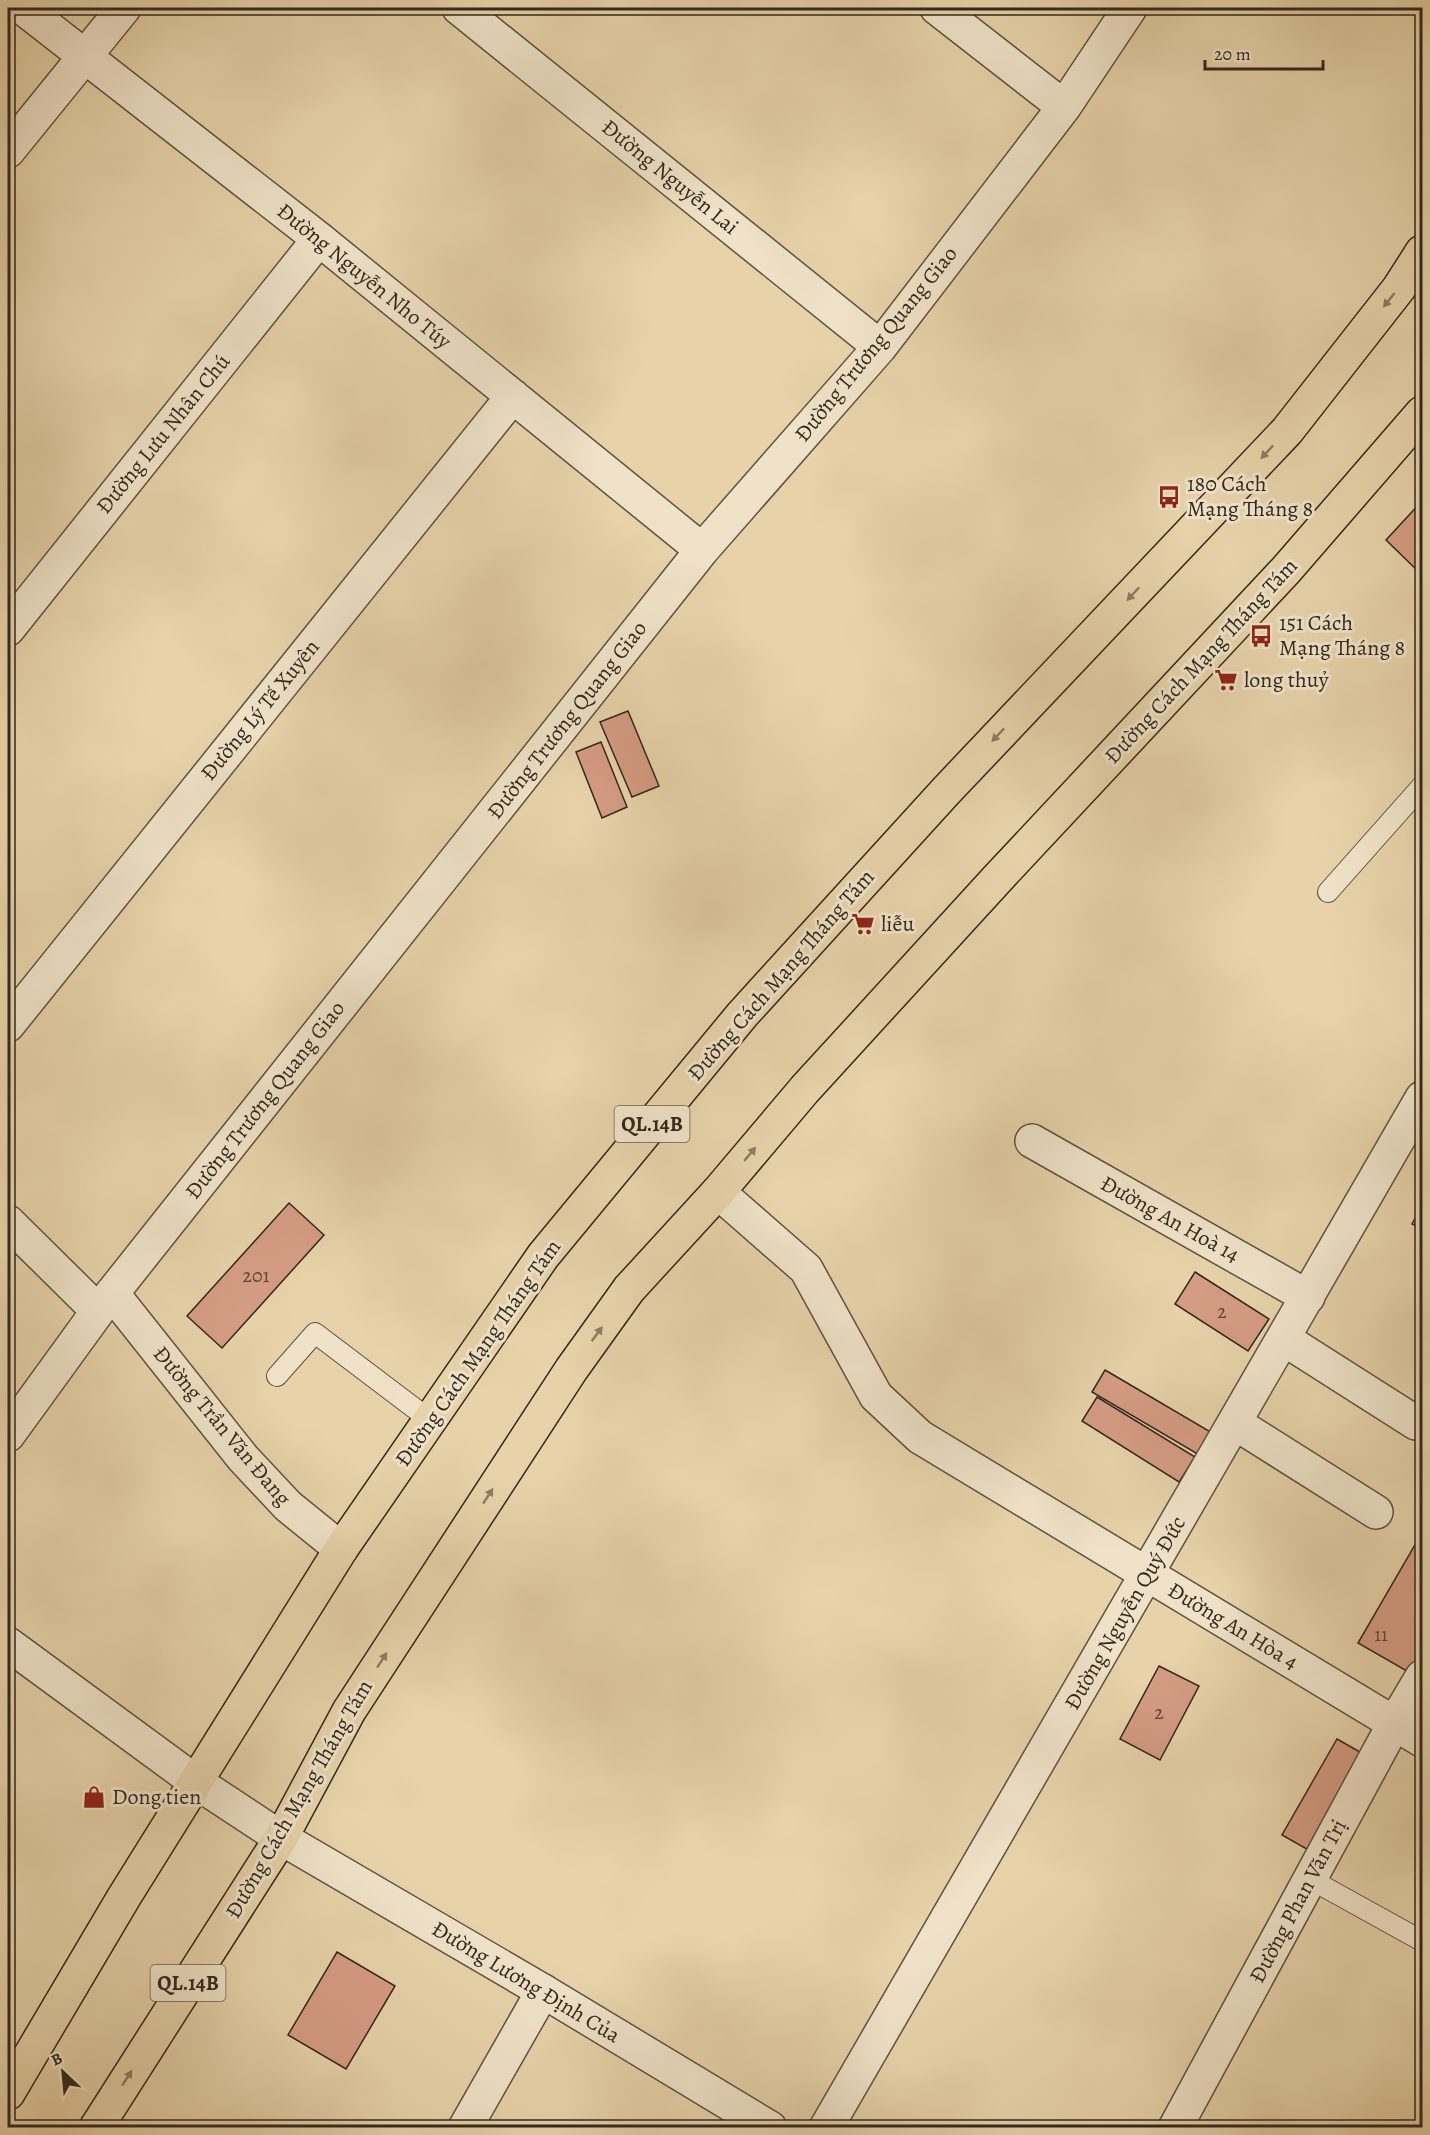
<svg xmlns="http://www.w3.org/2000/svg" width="1430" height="2135" font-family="Alegreya,serif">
  <rect width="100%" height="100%" fill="#e7d2aa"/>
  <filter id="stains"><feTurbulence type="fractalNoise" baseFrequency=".00333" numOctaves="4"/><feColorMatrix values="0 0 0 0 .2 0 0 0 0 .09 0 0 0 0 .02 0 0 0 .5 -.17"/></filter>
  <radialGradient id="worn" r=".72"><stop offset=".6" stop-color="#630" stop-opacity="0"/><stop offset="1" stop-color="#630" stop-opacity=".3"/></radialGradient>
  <path fill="#d59c84" stroke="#32281e" stroke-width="1.5" d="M 1422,501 L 1422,575 L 1386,540 Z
    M 628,711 L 659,786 L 632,797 L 600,722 Z
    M 601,742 L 627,807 L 602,818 L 576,752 Z
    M 289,1203 L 324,1235 L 222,1348 L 187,1316 Z
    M 1422,1206 L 1422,1229 L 1412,1224 Z
    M 1195,1272 L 1269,1319 L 1248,1351 L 1175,1304 Z
    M 1105,1370 L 1214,1434 L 1201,1456 L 1092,1392 Z
    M 1097,1397 L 1195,1457 L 1179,1482 L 1082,1421 Z
    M 1416,1543 L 1422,1547 L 1422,1656 L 1412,1674 L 1358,1643 Z
    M 1159,1666 L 1199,1686 L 1160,1760 L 1120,1739 Z
    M 1337,1739 L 1367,1756 L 1312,1852 L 1282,1835 Z
    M 337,1952 L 395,1986 L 346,2069 L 288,2035 Z"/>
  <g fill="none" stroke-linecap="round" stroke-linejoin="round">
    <g stroke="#5f5241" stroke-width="22">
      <path id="service" d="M 1328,892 L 1422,786
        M 277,1376 L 315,1333 L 430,1420
        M 1310,1879 L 1422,1941"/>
    </g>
    <g stroke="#5f5241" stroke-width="36">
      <path id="minor" d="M 23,8 L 319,239 L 702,550
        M 459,8 L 880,347
        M 937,8 L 1064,107
        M 8,629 L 319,239
        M 8,1025 L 513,396
        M 1032,1141 L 1308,1297
        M 718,1192 L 806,1269 L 876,1396 L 920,1437 L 1422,1740
        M 8,1222 L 98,1311
        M 112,1293 L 243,1458 L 288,1506 L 341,1549
        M 1284,1339 L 1416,1423
        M 1235,1423 L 1376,1512
        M 8,1435 L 98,1311 L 702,550 L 880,347 L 1064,107 L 1130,8
        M 465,2128 L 543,1991
        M 826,2128 L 1422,1098
        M 1175,2128 L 1394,1724 L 1422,1677"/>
    </g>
    <g stroke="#5f5241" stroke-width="36">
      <path id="tertiary" d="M 8,151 L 124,8
        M 8,1644 L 196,1782 L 281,1838 L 543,1991 L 770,2128"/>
    </g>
    <g stroke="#32281e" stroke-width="36">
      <path id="trunk" d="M 8,2093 L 124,1897 L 341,1549 L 543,1256 L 742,1015 L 946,791 L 1287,431 L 1399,288 L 1422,252
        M 96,2128 L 281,1838 L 349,1711 L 571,1370 L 629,1289 L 718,1192 L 805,1089 L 998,878 L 1286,570 L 1422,413"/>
    </g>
    <use href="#service" stroke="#efe2c8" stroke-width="20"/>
    <use href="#minor" stroke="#efe2c8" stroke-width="33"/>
    <use href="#tertiary" stroke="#efe2c8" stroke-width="33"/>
    <use href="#trunk" stroke="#e7d2aa" stroke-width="33"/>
  </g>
  <defs><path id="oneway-solid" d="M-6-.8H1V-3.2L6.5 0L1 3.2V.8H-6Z" transform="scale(1.5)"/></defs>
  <g fill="#8c7d64">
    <use href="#oneway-solid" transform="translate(1389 300) rotate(128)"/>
    <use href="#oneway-solid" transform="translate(1267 452) rotate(133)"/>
    <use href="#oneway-solid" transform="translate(1133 594) rotate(133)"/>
    <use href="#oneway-solid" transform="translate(998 735) rotate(133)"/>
    <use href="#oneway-solid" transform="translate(750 1154) rotate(-50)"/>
    <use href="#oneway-solid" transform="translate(597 1334) rotate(-54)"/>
    <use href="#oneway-solid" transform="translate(488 1496) rotate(-57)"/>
    <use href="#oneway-solid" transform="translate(382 1660) rotate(-57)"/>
    <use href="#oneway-solid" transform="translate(127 2078) rotate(-57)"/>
  </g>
  <defs>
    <g id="bus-bare" transform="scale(1.8)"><path d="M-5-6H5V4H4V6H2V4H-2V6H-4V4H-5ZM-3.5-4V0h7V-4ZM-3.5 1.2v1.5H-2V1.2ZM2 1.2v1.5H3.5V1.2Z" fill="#8f2418" stroke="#efe2c8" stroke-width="2.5" paint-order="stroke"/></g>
    <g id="supermarket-bare" transform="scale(1.8)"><path d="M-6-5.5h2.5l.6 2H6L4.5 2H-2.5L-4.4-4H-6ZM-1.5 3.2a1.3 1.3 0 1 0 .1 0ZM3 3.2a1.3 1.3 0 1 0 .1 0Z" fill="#8f2418" stroke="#efe2c8" stroke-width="2.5" paint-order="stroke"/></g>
    <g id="shop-bare" transform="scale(1.8)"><path d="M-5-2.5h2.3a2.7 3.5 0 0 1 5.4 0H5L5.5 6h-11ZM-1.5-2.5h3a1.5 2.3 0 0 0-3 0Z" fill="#8f2418" stroke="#efe2c8" stroke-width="2.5" paint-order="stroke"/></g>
  </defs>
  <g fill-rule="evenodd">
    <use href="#bus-bare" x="1169" y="497"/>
    <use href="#bus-bare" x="1261" y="636"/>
    <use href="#supermarket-bare" x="1226" y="680"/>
    <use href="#supermarket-bare" x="863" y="924"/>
    <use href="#shop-bare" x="94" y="1797"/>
  </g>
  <g text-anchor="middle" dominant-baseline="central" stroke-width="6" stroke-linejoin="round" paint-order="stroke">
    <g font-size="20" fill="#5b4538">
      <text x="256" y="1275">201</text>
      <text x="1222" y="1311">2</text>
      <text x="1381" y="1634">11</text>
      <text x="1159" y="1712">2</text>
    </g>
    <g fill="#efe2c8" stroke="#6b6051" stroke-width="1.5">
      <rect x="614.5" y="1106" width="75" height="36" rx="4.5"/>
      <rect x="150.5" y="1965" width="75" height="36" rx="4.5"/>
    </g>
    <g font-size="21" font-weight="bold" fill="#32281e">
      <text x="652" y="1124">QL.14B</text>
      <text x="188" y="1983">QL.14B</text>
    </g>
    <g font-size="22" fill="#32281e" stroke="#efe2c8">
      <text transform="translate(670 177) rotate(39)">Đường Nguyễn Lai</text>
      <text transform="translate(364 276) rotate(39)">Đường Nguyễn Nho Túy</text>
      <text transform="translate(876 344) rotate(-51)">Đường Trương Quang Giao</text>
      <text transform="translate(163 434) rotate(-51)">Đường Lưu Nhân Chú</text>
      <text transform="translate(1201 661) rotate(-47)">Đường Cách Mạng Tháng Tám</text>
      <text transform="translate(260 710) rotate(-51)">Đường Lý Tế Xuyên</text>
      <text transform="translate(567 720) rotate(-52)">Đường Trương Quang Giao</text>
      <text transform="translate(781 975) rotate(-49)">Đường Cách Mạng Tháng Tám</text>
      <text transform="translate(265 1100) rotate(-52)">Đường Trương Quang Giao</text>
      <text transform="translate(1170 1219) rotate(29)">Đường An Hoà 14</text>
      <text transform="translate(478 1353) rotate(-55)">Đường Cách Mạng Tháng Tám</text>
      <text transform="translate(222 1426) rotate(50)">Đường Trần Văn Đang</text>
      <text transform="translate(1125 1613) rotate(-60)">Đường Nguyễn Quý Đức</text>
      <text transform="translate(1233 1626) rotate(31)">Đường An Hòa 4</text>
      <text transform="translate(299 1799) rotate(-60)">Đường Cách Mạng Tháng Tám</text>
      <text transform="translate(1298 1901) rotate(-62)">Đường Phan Văn Trị</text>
      <text transform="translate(526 1982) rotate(31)">Đường Lương Định Của</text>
    </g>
    <g font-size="22" fill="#32281e" stroke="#efe2c8" text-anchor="start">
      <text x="1187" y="484">180 Cách<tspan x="1187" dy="25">Mạng Tháng 8</tspan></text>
      <text x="1279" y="623">151 Cách<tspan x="1279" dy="25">Mạng Tháng 8</tspan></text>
      <text x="1244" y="680">long thuỷ</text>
      <text x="881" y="924">liễu</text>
      <text x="112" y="1797">Dong tien</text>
    </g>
  </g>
  <rect width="1430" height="2135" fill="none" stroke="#e7d2aa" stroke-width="30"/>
  <rect x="9" y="9" width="1412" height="2117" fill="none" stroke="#32281e" stroke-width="3"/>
  <rect x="15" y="15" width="1400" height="2105" fill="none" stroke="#32281e" stroke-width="1.5"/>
  <g transform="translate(63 2072) rotate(334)" stroke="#efe2c8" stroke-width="4.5" paint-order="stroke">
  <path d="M0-4.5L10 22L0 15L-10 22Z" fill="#32281e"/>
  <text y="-9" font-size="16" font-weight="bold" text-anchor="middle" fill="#32281e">B</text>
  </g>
  <path d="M1205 60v9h118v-9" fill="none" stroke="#32281e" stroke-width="3"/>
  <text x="1214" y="60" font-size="18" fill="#32281e" stroke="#efe2c8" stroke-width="4.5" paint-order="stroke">20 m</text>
  <rect width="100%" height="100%" filter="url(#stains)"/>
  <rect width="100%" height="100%" fill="url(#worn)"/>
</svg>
